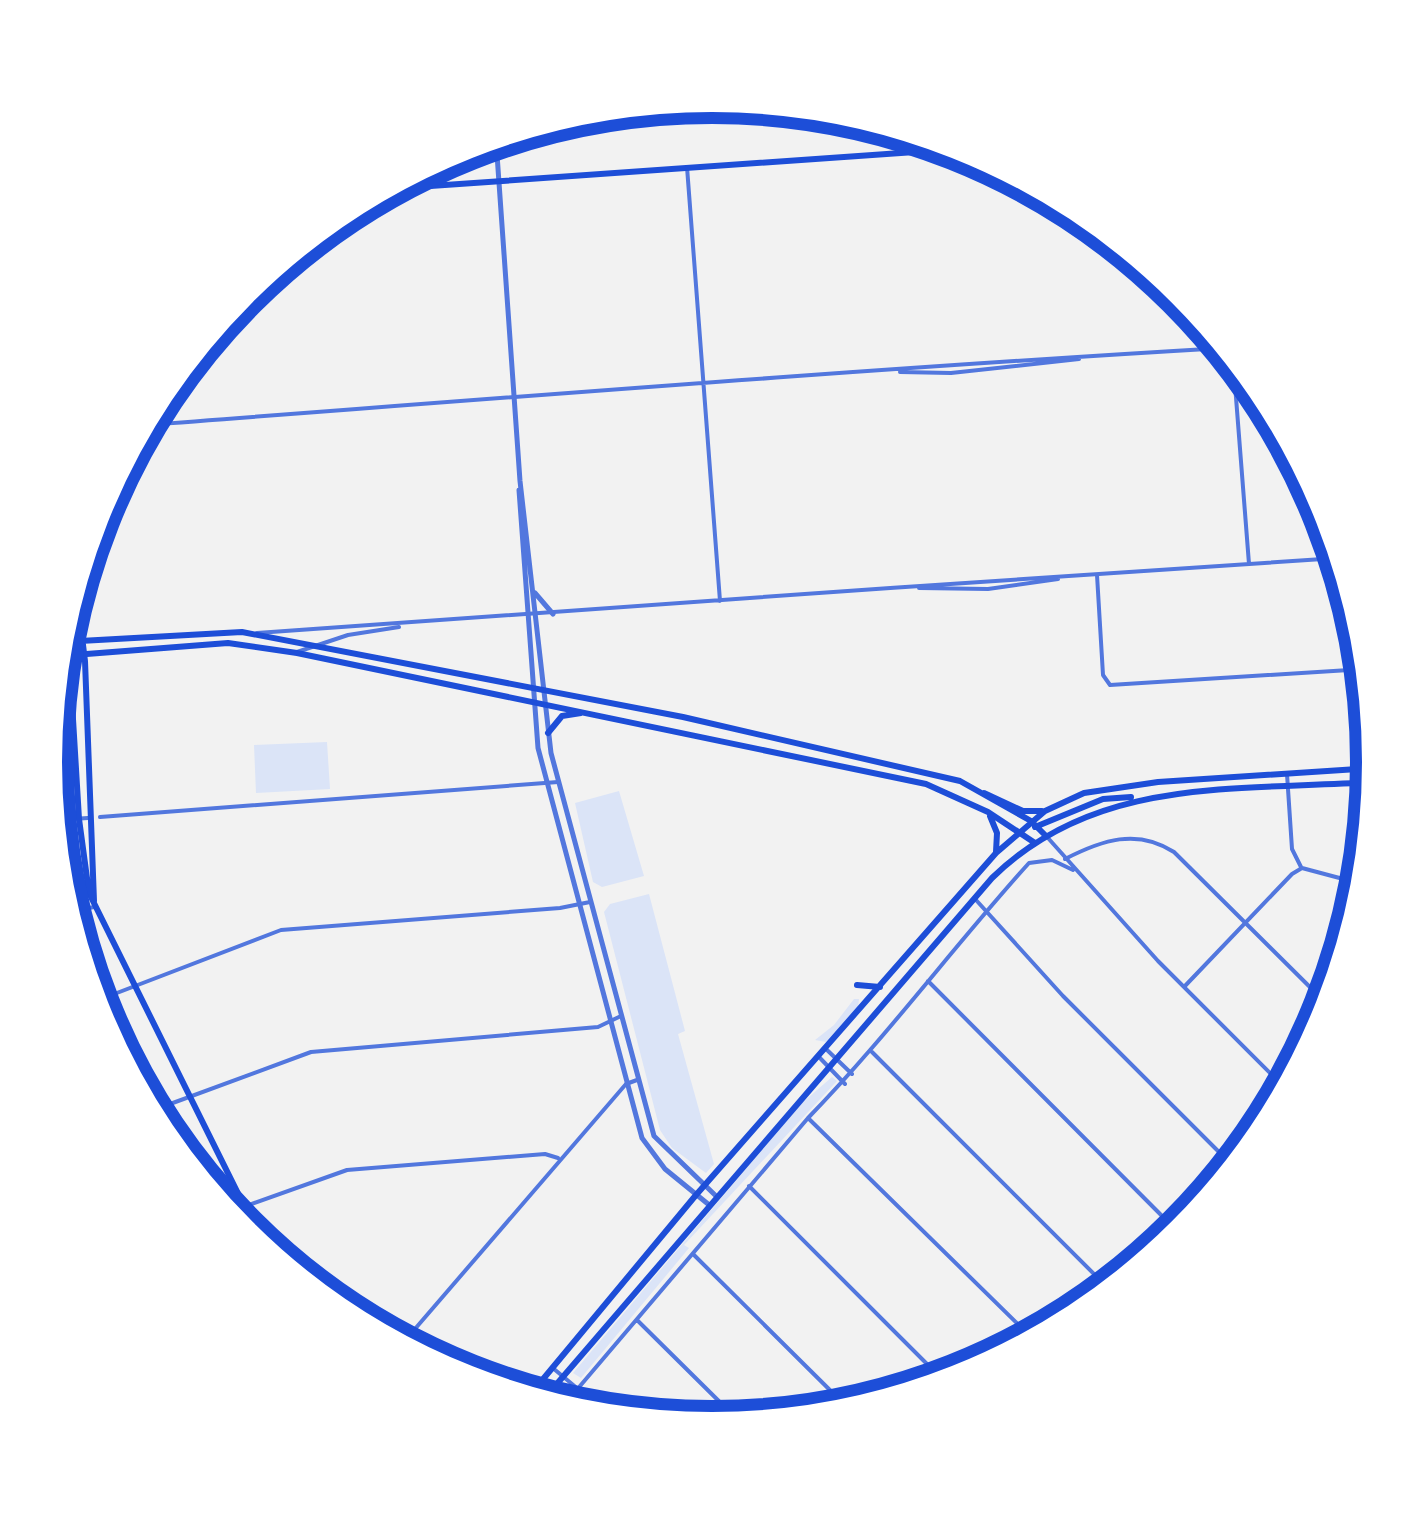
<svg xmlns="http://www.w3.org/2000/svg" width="1424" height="1525" font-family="'PT Sans Narrow',sans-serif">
  <rect width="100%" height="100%" fill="#f2f2f2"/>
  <path fill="#dbe4f7" d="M 327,742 L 330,789 L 256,793 L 254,745 Z
    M 619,791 L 644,876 L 602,887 L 593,882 L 575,803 Z
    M 649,894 L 685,1031 L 678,1034 L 714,1164 L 706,1173 L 672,1148 L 660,1130 L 604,912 L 610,904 Z
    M 854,999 L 859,999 L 858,1008 L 826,1042 L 815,1040 L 834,1025 Z
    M 832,1077 L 837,1081 L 684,1245 L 689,1248 L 581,1378 L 573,1373 L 802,1103 Z"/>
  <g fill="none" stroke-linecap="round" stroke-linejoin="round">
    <path stroke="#5277de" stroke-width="4" d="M 687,167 L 720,601
      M 1233,359 L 1249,564
      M 900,372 L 951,373 L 1079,359
      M 146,425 C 505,398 865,369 1224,348
      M 1097,575 L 1103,675 L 1110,685 L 1365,669
      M 919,588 L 988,589 L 1058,579
      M 257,633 C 619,607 977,581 1338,558
      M 297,652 L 348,635 L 399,627
      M 1287,774 L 1292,849 L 1301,867
      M 100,817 L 558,782
      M 56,820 L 88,818
      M 1048,838 L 1158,961 L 1285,1088
      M 1065,859 C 1102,840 1137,828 1174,852 L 1327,1004
      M 1352,882 L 1356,911
      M 976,900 L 1063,996 L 1233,1166
      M 69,912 L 94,907
      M 928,981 L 1178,1232
      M 1184,987 L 1292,874 L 1302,868 L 1362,884
      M 96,1001 L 281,930 L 560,908 L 590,902
      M 826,1049 L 852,1074
      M 872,1052 L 1109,1289
      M 819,1057 L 845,1084
      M 151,1111 L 311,1052 L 598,1027 L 621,1016
      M 808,1118 L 1032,1338
      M 749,1186 L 944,1381
      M 229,1212 L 347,1170 L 545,1154 L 558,1158
      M 693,1254 L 849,1409
      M 637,1320 L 740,1422
      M 402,1344 L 626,1084 L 637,1080
      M 554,1369 L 608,1414
      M 563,1406 L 808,1118 C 886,1038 953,947 1029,863 L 1052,860 L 1073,870"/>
    <path stroke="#5277de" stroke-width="5" d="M 496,140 L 520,481 L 551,753 L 654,1136 L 715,1195
      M 519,490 L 538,748 L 642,1138 L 665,1169 L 708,1204
      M 535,593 L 553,614"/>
    <path stroke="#1d4ed8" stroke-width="6" d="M 387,189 L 958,149
      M 76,588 L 85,661 L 94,901
      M 67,619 L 79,819 L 89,893 L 265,1248
      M 62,642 L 242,632 L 683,717 L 960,781 L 1031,821 L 1046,836
      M 61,656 L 228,643 L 297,653 L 926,784 L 988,812 L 1035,843
      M 548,733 L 562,716 L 581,713
      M 984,793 L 1023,811 L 1042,811
      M 990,816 L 997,833 L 996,852
      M 1035,827 L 1103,799 L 1131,797
      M 857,985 L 880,987
      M 529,1396 L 696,1195 L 996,853 L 1045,811 L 1084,793 L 1158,782 L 1373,768
      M 543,1400 L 992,878 C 1096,776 1236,791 1372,782"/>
  </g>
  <path d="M0 0H1424V1525H0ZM68 762a644 644 0 1 1 1288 0a644 644 0 1 1-1288 0Z" fill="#fff" fill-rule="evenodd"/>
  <path fill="none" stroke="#1d4ed8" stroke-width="12" d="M68 762a644 644 0 1 1 1288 0a644 644 0 1 1-1288 0Z"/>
</svg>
